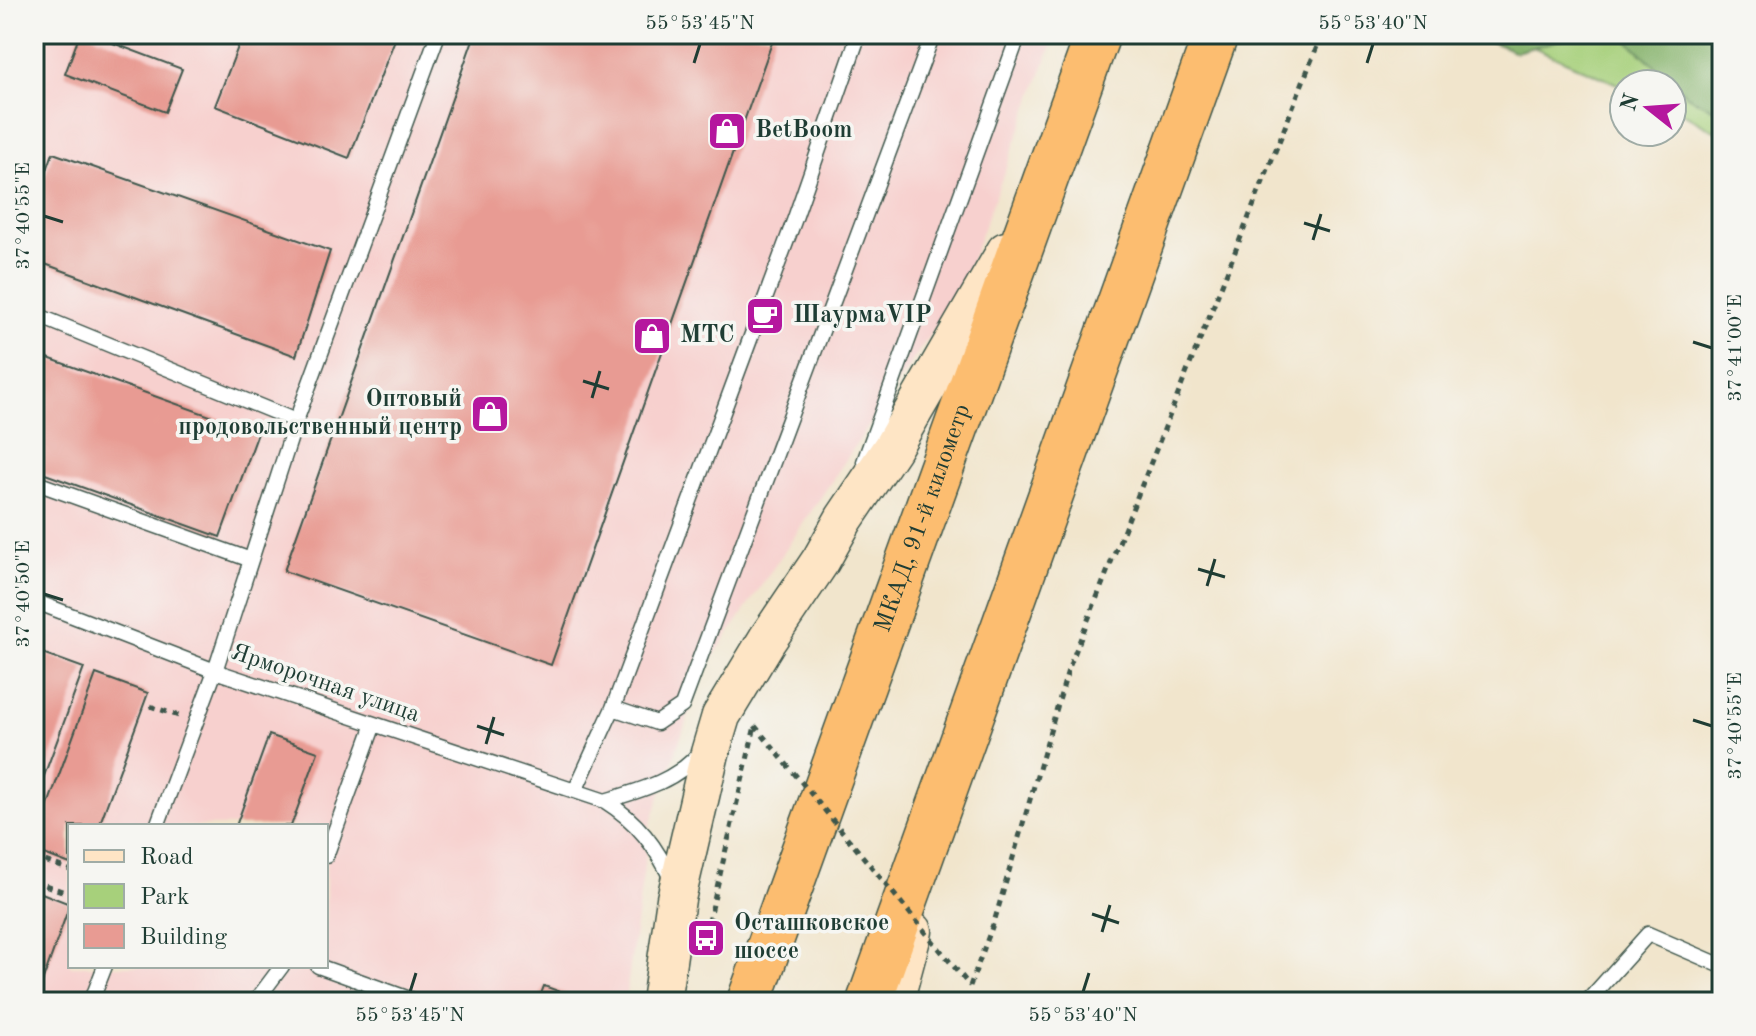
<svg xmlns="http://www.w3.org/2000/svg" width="1756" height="1036" font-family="'Old Standard TT',serif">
  <rect width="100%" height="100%" fill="#f6f6f2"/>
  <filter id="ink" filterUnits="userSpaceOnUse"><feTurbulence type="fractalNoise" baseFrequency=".0125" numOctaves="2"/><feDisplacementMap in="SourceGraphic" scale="16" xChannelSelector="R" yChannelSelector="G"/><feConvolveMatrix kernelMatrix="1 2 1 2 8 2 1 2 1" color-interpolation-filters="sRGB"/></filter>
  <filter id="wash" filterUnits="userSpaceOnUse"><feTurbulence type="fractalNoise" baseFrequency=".006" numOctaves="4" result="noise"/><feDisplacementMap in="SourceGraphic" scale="32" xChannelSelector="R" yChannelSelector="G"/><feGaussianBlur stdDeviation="1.8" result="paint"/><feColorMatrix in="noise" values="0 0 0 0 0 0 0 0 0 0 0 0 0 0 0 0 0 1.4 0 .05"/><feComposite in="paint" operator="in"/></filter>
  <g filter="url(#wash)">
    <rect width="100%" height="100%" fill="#f1e5cc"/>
    <path fill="#f7d0ce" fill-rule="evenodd" d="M 34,34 L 1056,34 L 960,290 L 704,671 L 650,825 L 625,1002 L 34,1002 ZM 70,826 L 326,826 L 326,966 L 70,966 Z"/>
    <path fill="#a7d07b" stroke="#638658" stroke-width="2" d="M 1504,34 L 1722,34 L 1722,135 L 1672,107 L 1672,84 L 1624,84 L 1624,87 Z"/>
    <path fill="#85b26b" stroke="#527850" stroke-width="2" d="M 1487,34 L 1581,34 L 1516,52 L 1490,41 Z
      M 1613,34 L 1722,34 L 1722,114 L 1687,96 L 1624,37 Z"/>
    <g id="blocks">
      <path fill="#e89b93" d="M 80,34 L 89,34 L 182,69 L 165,112 L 65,74 Z
        M 243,34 L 397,34 L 349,158 L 215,106 Z
        M 475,34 L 775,34 L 551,665 L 284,571 Z
        M 53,153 L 330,251 L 296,356 L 34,260 L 34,207 Z
        M 34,353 L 258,433 L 220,537 L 34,470 Z
        M 34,650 L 84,668 L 34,803 Z
        M 96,674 L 148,693 L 99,826 L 70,826 L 70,864 L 34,850 L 34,843 Z
        M 269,735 L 318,752 L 291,826 L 236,826 Z
        M 34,890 L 70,904 L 35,1002 L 34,1002 Z
        M 544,986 L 572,996 L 570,1002 L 538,1002 Z"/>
    </g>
  </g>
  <g filter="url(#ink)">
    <use href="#blocks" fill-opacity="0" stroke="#3e564b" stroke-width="2"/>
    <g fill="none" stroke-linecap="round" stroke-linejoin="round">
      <g stroke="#3e564b" stroke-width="17">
        <path id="service" d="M 34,314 L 296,421
          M 864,462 L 1019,34
          M 34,482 L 251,560
          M 34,601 L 215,671 L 605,801 C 637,821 657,847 672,881
          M 613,708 L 657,723 L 682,706 L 933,34
          M 575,791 L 613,708 L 794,221 L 859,34
          M 605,801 C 638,791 677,781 699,753
          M 157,826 L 215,671 L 296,421 L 438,34
          M 326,856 L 374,724
          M 318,966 L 418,1002
          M 91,1002 L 105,966
          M 255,1002 L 282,966
          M 1587,1002 L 1648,934 L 1722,966"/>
      </g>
      <g stroke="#3e564b" stroke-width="41">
        <path id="secondary" d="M 661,1002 L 676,899 L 710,753 L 721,716 L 767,640 L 821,560 L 844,519 L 892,448 L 1006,251
          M 894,1002 L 913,931"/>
      </g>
      <g stroke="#3e564b" stroke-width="47">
        <g id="trunk">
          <path id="s1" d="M 749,1002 L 1098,34"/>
          <path d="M 869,1002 L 1216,34"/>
        </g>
      </g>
      <path stroke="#3e564b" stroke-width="5" stroke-dasharray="6 6" stroke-linecap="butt" d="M 150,706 L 179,716
        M 34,857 L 70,870
        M 34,881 L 70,894
        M 706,934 L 755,726
        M 970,986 L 995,919 L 1068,670 L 1322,34"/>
      <use href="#service" stroke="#fff" stroke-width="14"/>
      <use href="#secondary" stroke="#fee5c5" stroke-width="38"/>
      <use href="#trunk" stroke="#fcbd6f" stroke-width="44"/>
      <path stroke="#3e564b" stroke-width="5" stroke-dasharray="6 6" stroke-linecap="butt" d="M 755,726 L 970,986"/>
    </g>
  </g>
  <path fill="none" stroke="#1f3d34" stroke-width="3" d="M 694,63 L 700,44M 1367,63 L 1373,44M 44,216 L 63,222M 1304,223 L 1330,231M 1313,240 L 1321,214M 1693,342 L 1712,348M 583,381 L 609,389M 592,398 L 600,371M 1198,569 L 1225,577M 1207,586 L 1215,559M 44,594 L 63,600M 1693,720 L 1712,726M 477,726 L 504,735M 486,744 L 494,717M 1092,914 L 1119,923M 1102,932 L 1110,905M 410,992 L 416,973M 1083,992 L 1089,973"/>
  <defs>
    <g id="shop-square" transform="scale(2)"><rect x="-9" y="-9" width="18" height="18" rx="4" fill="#b5179e" stroke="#f6f6f2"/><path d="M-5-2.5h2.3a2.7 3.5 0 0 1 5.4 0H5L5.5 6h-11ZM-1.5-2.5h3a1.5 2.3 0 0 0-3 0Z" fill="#fff"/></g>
    <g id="cafe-square" transform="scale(2)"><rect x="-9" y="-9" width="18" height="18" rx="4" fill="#b5179e" stroke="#f6f6f2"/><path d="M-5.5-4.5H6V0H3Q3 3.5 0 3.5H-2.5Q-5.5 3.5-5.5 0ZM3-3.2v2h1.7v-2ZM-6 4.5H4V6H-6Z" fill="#fff"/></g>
    <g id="bus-square" transform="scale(2)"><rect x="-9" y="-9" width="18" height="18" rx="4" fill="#b5179e" stroke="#f6f6f2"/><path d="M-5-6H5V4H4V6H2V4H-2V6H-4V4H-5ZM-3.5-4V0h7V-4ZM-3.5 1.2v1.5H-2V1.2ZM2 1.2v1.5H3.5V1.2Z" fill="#fff"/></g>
  </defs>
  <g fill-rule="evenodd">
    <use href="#shop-square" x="727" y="131"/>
    <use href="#cafe-square" x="765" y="316"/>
    <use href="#shop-square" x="652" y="336"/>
    <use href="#shop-square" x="490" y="414"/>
    <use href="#bus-square" x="706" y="938"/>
  </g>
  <g text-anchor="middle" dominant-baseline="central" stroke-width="7" stroke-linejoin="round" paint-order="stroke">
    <g font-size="24" font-weight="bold" fill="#1f3d34" stroke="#f6f6f2" text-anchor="start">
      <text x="755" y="131">BetBoom</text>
      <text x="793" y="316">ШаурмаVIP</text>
      <text x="680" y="336">МТС</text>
      <text x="462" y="400" text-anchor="end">Оптовый<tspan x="462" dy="28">продовольственный центр</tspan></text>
      <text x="734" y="924">Осташковское<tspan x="734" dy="28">шоссе</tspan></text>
    </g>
    <g font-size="24" fill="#1f3d34" stroke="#f6f6f2">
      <text stroke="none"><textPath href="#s1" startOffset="514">МКАД, 91-й километр</textPath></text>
      <text transform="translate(325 684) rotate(19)">Ярморочная улица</text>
    </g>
  </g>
  <rect width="1756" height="1036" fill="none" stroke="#f6f6f2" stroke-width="88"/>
  <rect x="68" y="824" width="260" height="144" fill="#f6f6f2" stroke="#a0aca6" stroke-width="2"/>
  <rect x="84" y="850" width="40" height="12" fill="#fee5c5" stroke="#a0aca6" stroke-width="2"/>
  <text x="140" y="864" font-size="24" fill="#1f3d34">Road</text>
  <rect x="84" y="884" width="40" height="24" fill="#a7d07b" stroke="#a0aca6" stroke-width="2"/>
  <text x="140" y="904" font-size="24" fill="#1f3d34">Park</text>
  <rect x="84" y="924" width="40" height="24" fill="#e89b93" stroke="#a0aca6" stroke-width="2"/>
  <text x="140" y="944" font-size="24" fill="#1f3d34">Building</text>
  <g transform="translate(1648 108) rotate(287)"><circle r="38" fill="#f6f6f2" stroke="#a0aca6" stroke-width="2"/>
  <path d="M0-6L14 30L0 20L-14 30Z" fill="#b5179e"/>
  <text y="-12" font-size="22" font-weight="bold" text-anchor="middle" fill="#1f3d34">N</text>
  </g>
  <rect x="44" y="44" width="1668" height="948" fill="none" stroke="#1f3d34" stroke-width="3"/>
  <g font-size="20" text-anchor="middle" fill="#1f3d34">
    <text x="700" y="29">55°53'45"N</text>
    <text x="1373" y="29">55°53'40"N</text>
    <text transform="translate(22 216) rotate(-90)" y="7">37°40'55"E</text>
    <text transform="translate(1734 348) rotate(-90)" y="7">37°41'00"E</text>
    <text transform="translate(22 594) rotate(-90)" y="7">37°40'50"E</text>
    <text transform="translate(1734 726) rotate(-90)" y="7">37°40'55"E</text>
    <text x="410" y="1021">55°53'45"N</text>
    <text x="1083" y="1021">55°53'40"N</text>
  </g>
</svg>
